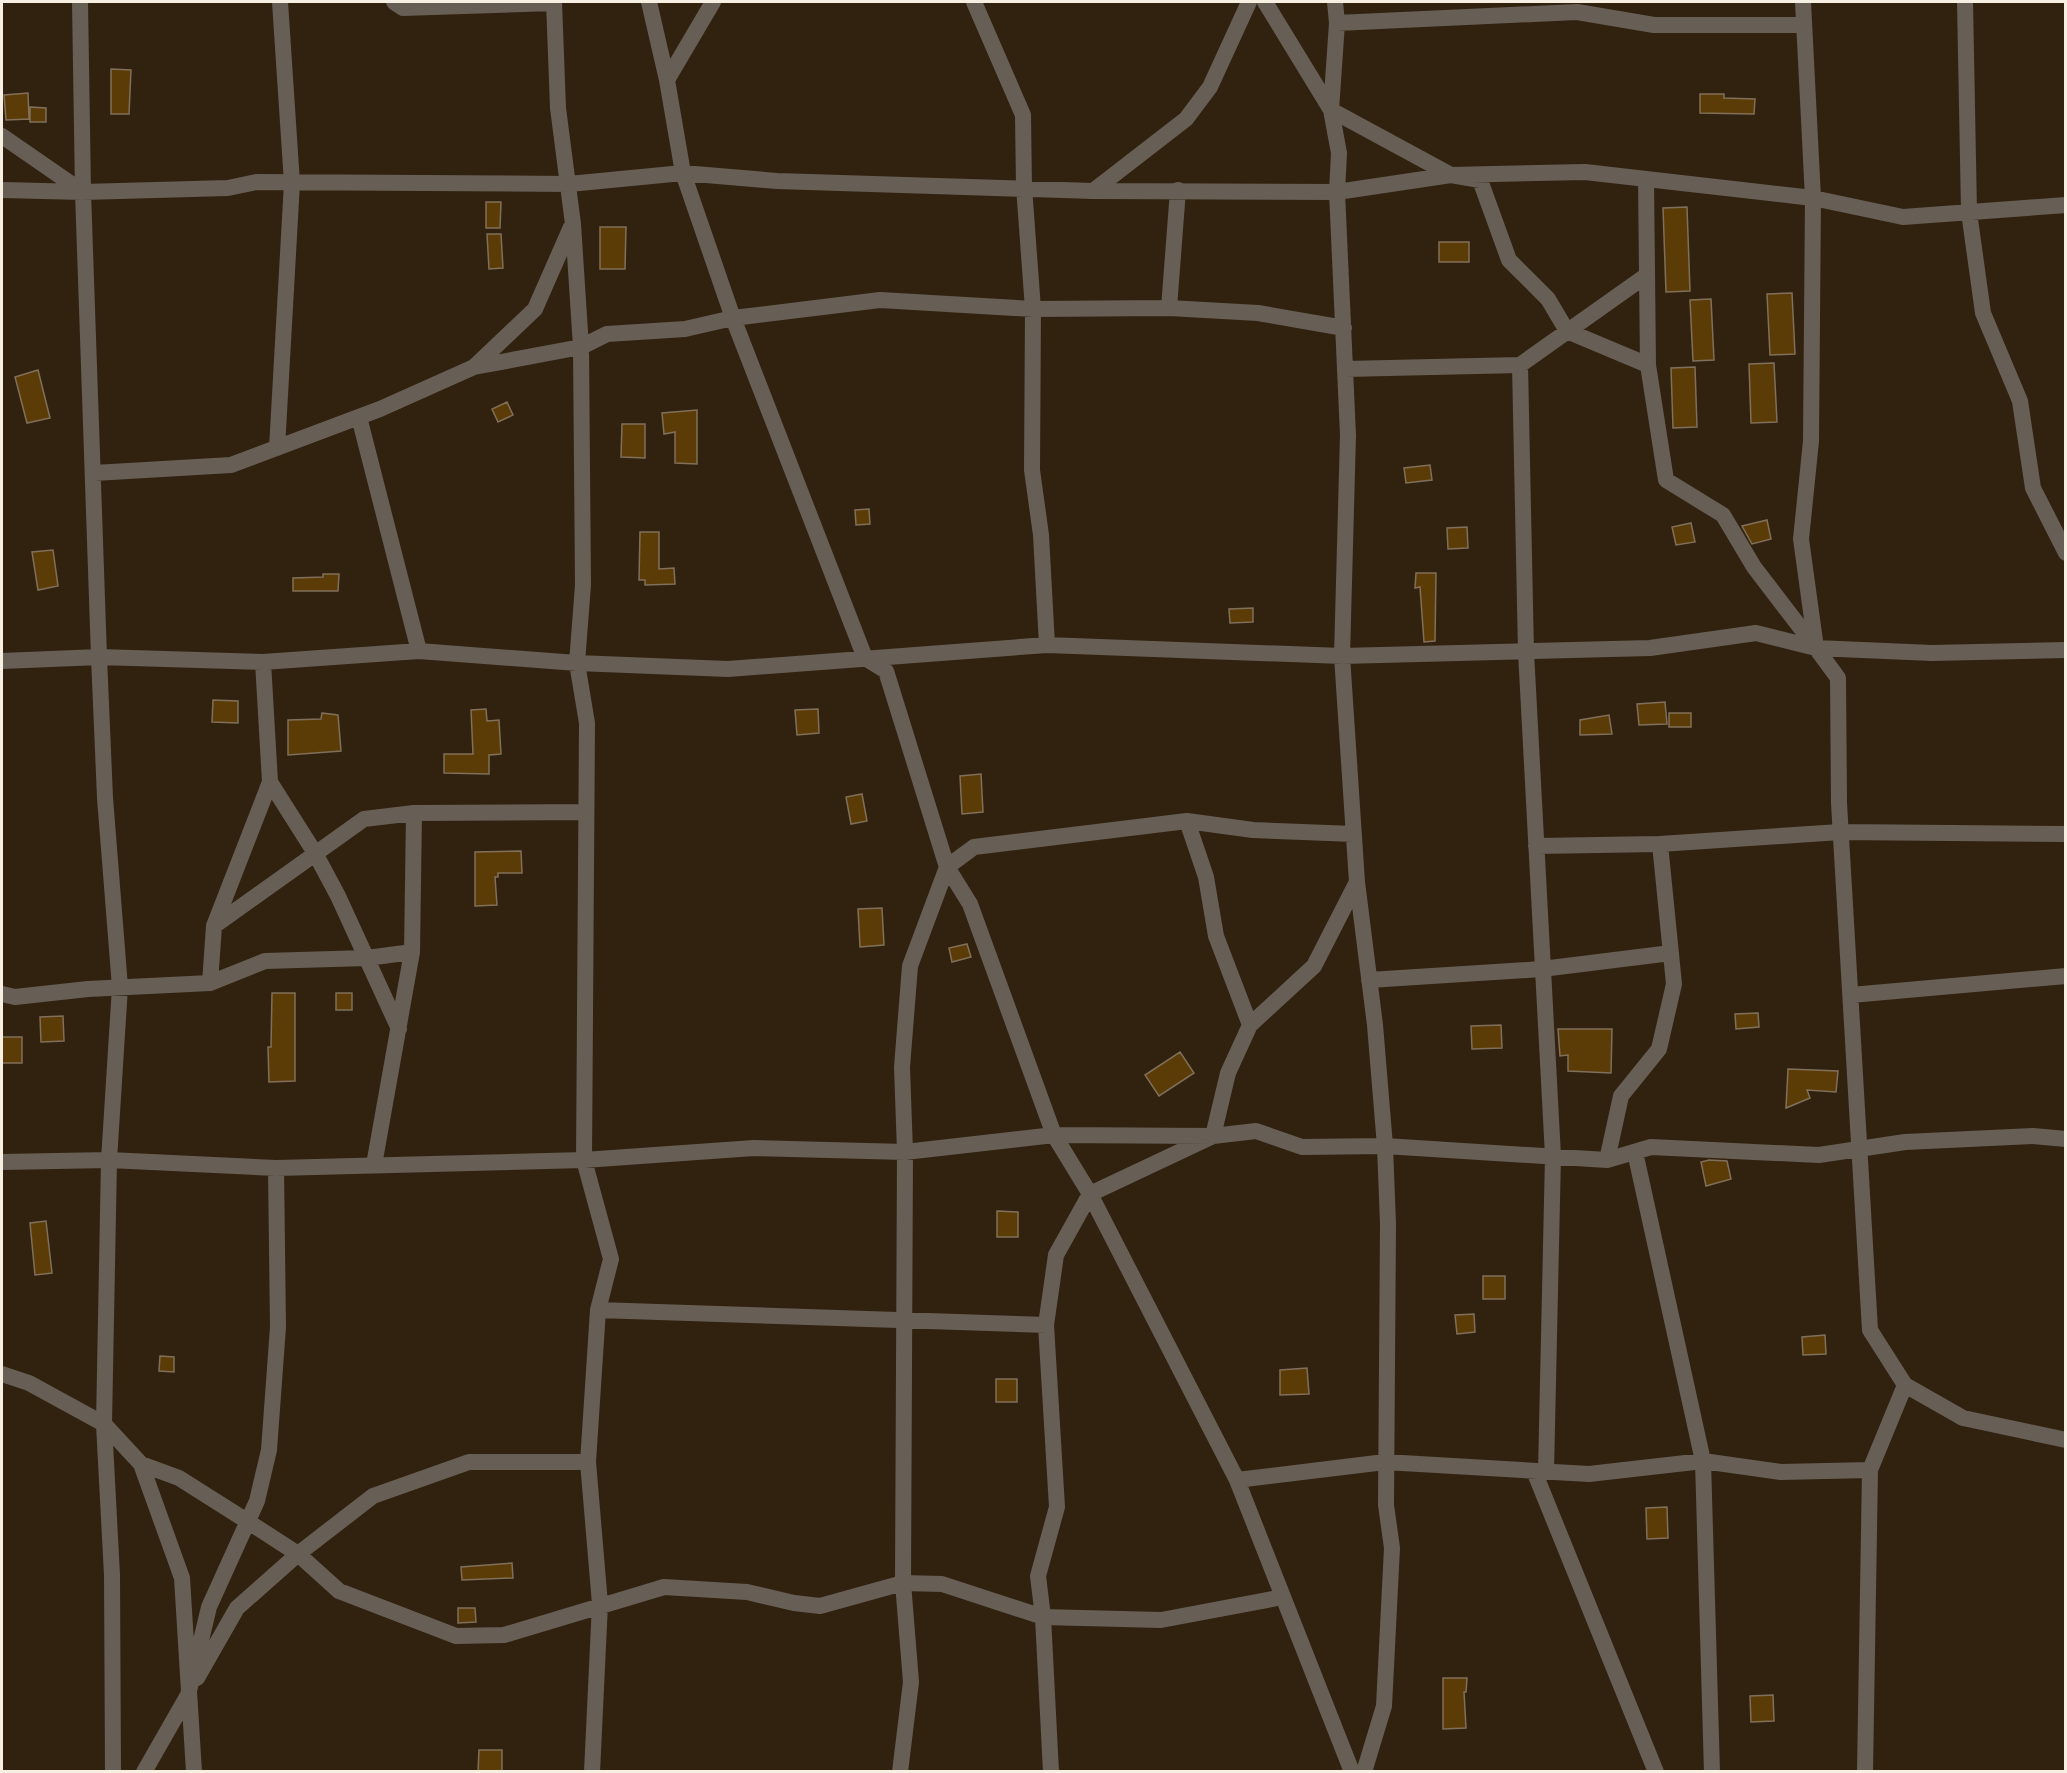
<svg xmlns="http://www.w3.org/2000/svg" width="2067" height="1773" font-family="Manrope,sans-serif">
  <rect width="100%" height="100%" fill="#31220f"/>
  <path fill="#5c3c06" stroke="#806f5a" stroke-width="1.5" d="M 111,69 L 131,70 L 129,114 L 111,114 Z
    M 28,93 L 29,119 L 6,120 L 4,95 Z
    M 1700,94 L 1724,94 L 1724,98 L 1755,99 L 1754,114 L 1700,113 Z
    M 30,107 L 46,108 L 46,122 L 30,122 Z
    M 486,202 L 501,202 L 500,228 L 486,228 Z
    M 1687,207 L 1690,291 L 1666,292 L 1663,208 Z
    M 600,227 L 626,227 L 625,269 L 600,269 Z
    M 487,234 L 501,234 L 503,268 L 489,269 Z
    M 1439,242 L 1469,242 L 1469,262 L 1439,262 Z
    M 1792,293 L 1795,354 L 1770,355 L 1767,294 Z
    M 1711,299 L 1714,360 L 1693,361 L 1690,300 Z
    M 1774,363 L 1777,422 L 1751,423 L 1749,364 Z
    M 1695,367 L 1697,427 L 1673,428 L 1671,368 Z
    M 38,370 L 50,418 L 27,423 L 15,377 Z
    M 507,402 L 513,415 L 498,422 L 492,409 Z
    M 697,410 L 697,464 L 675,463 L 675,432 L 664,434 L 662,413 Z
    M 622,424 L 645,424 L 645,458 L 621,457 Z
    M 1430,465 L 1432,480 L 1406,483 L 1404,468 Z
    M 869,509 L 870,524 L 856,525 L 855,510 Z
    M 1767,520 L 1771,539 L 1752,544 L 1742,526 Z
    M 1691,523 L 1695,542 L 1676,545 L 1672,527 Z
    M 1467,527 L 1468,548 L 1448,549 L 1447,528 Z
    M 640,532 L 659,532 L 659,569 L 674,568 L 675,584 L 645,585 L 645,580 L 639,580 Z
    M 53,550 L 58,586 L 38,590 L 32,552 Z
    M 1416,573 L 1436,573 L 1435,641 L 1424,642 L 1420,587 L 1415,588 Z
    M 323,574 L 339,574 L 338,591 L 293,591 L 293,578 L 323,577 Z
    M 1253,608 L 1253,622 L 1230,623 L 1229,609 Z
    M 213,700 L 238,701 L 238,723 L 212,722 Z
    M 1665,702 L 1667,724 L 1639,725 L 1637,704 Z
    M 486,709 L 487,721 L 499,720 L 501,754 L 489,755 L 489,774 L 444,773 L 444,754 L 473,754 L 471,710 Z
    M 818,709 L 819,733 L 797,735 L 795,710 Z
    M 322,713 L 338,715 L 341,751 L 288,755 L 288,720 L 321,719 Z
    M 1669,713 L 1691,713 L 1691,727 L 1669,727 Z
    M 1609,715 L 1612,734 L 1580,735 L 1580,720 Z
    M 981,774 L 983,812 L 962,814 L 960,776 Z
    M 862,794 L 867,821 L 851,824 L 846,797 Z
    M 521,851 L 522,873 L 498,873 L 498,877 L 495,877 L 497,905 L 475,906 L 475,852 Z
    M 882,908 L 884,945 L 860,947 L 858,909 Z
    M 967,944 L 971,957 L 952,962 L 949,948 Z
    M 272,993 L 295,993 L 295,1081 L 269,1082 L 268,1047 L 271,1047 Z
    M 336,993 L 352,993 L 352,1010 L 336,1010 Z
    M 1758,1013 L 1759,1027 L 1736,1029 L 1735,1014 Z
    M 63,1016 L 64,1041 L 41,1042 L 40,1017 Z
    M 1501,1025 L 1502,1048 L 1472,1049 L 1471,1026 Z
    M 1558,1029 L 1612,1029 L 1611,1073 L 1568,1071 L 1568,1055 L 1560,1056 Z
    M 2,1037 L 22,1037 L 22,1063 L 2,1063 Z
    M 1180,1052 L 1194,1073 L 1159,1096 L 1145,1075 Z
    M 1788,1069 L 1838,1071 L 1836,1092 L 1807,1090 L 1810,1098 L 1786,1108 Z
    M 1709,1160 L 1727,1161 L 1731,1179 L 1706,1186 L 1701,1162 Z
    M 997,1211 L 1018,1212 L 1018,1237 L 997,1237 Z
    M 46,1221 L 52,1273 L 35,1275 L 30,1223 Z
    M 1483,1276 L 1505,1276 L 1505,1299 L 1483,1299 Z
    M 1474,1314 L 1475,1332 L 1457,1334 L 1455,1315 Z
    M 1825,1335 L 1826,1354 L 1803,1355 L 1802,1337 Z
    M 160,1356 L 174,1357 L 174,1372 L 159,1371 Z
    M 1307,1368 L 1309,1394 L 1280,1395 L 1280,1370 Z
    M 996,1379 L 1017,1379 L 1017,1402 L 996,1402 Z
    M 1667,1507 L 1668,1538 L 1647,1539 L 1646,1508 Z
    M 512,1563 L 513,1578 L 462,1580 L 461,1567 Z
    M 458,1608 L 475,1608 L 476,1622 L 458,1623 Z
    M 1443,1678 L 1467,1678 L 1466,1692 L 1464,1692 L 1466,1728 L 1443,1729 Z
    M 1773,1695 L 1774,1721 L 1751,1722 L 1750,1696 Z
    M 479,1750 L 502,1750 L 502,1772 L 478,1772 Z"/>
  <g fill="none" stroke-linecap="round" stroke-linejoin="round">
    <path stroke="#675e56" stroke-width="16" d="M 80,2 L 83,192 L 99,657 L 105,798 L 120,987 L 109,1160 L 104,1424 L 112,1575 L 113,1772
      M 394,2 L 403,8 L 554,3
      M 554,2 L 558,108 L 573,224 L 581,347 L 583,585 L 577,663 L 587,723 L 584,1160 L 611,1259 L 598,1310 L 588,1462 L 600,1604 L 592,1772
      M 649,2 L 667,80 L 683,173 L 733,318 L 865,658 L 886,671 L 947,867 L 970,904 L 1054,1135 L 1090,1194 L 1237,1480 L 1352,1772
      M 974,2 L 1023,115 L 1024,187 L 1033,309 L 1032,470 L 1041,535 L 1047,645
      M 1265,2 L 1331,110 L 1451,175 L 1480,180 L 1509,260 L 1548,299 L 1567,331 L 1648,365 L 1666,480 L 1723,515 L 1754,567 L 1816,648
      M 1335,2 L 1337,23 L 1331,110 L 1339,153 L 1337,192 L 1348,435 L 1342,656 L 1357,882 L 1375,1025 L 1385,1146 L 1388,1224 L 1386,1505 L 1392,1548 L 1384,1706 L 1364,1772
      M 1803,2 L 1813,198 L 1811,441 L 1801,539 L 1816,648 L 1838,678 L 1839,803 L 1870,1330 L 1905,1385 L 1870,1470 L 1865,1772
      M 1965,2 L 1969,212 L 1983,313 L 2020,401 L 2033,488 L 2066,553
      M 1337,23 L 1577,12 L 1654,25 L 1803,25
      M 667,80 L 713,2
      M 2,136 L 83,192
      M 1646,179 L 1648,365
      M 2,190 L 83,192 L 228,188 L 256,182 L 569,184 L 683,173 L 777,181 L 1093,191 L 1337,192 L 1451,175 L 1585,172 L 1813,198 L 1903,217 L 2066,205
      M 1093,191 L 1186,119 L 1210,87 L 1249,2
      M 1169,308 L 1178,190
      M 1520,365 L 1526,652 L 1553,1156 L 1546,1472
      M 474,367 L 581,347 L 607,334 L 685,329 L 733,318 L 880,300 L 1033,309 L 1169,308 L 1258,313 L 1344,328
      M 1345,369 L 1520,365 L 1647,275
      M 359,417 L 419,651
      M 277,448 L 292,183 L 280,2
      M 94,473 L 231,465 L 380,409 L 474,367 L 535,309 L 571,227
      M 2,661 L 99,657 L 263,662 L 419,651 L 577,663 L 728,669 L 1047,645 L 1342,656 L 1650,648 L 1756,633 L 1816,648 L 1932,653 L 2066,650
      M 263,662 L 270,782 L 315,853 L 338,896 L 399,1029
      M 1187,821 L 1206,877 L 1216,936 L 1250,1025
      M 1536,846 L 1660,844 L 1840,832 L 2066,834
      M 214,926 L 270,782
      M 1369,980 L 1542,969 L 1671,953
      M 210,983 L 214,926 L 364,819 L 414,813 L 586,812
      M 2,994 L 15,997 L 88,989 L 210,983 L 265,961 L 367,958 L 412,952
      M 1851,995 L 2066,976
      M 1635,1152 L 1703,1461 L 1712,1772
      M 1607,1160 L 1621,1096 L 1659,1049 L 1674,984 L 1660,844
      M 2,1162 L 109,1160 L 276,1168 L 584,1160 L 754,1148 L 905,1152 L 1054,1135 L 1213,1136 L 1256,1131 L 1302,1147 L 1385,1146 L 1607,1160 L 1651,1147 L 1819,1155 L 1905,1142 L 2033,1136 L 2066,1139
      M 374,1165 L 412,952 L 414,813
      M 598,1310 L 1046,1325
      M 2,1374 L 29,1383 L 104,1424 L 141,1464 L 182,1578 L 194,1772
      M 1905,1385 L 1963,1418 L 2066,1440
      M 141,1464 L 179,1478 L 247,1521 L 298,1554 L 339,1591 L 456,1636 L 504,1635 L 664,1587 L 747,1592 L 794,1603 L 820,1606 L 903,1583 L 942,1584 L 1043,1617 L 1161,1620 L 1283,1597
      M 1534,1471 L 1656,1772
      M 1237,1480 L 1385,1462 L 1589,1474 L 1703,1461 L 1781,1472 L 1870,1470
      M 197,1678 L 237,1608 L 298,1554 L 373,1496 L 469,1462 L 588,1462
      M 144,1772 L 188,1695 L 209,1607 L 257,1501 L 269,1450 L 278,1327 L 276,1168
      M 900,1772 L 911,1682 L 903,1583 L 905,1152 L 902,1067 L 910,966 L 947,867 L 974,847 L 1187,821 L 1253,830 L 1354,834
      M 1051,1772 L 1043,1617 L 1038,1576 L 1057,1507 L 1046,1325 L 1056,1255 L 1090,1194 L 1213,1136 L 1228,1073 L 1250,1025 L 1314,966 L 1357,882"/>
  </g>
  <rect width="2067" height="1773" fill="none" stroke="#f8efe3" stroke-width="6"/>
</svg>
